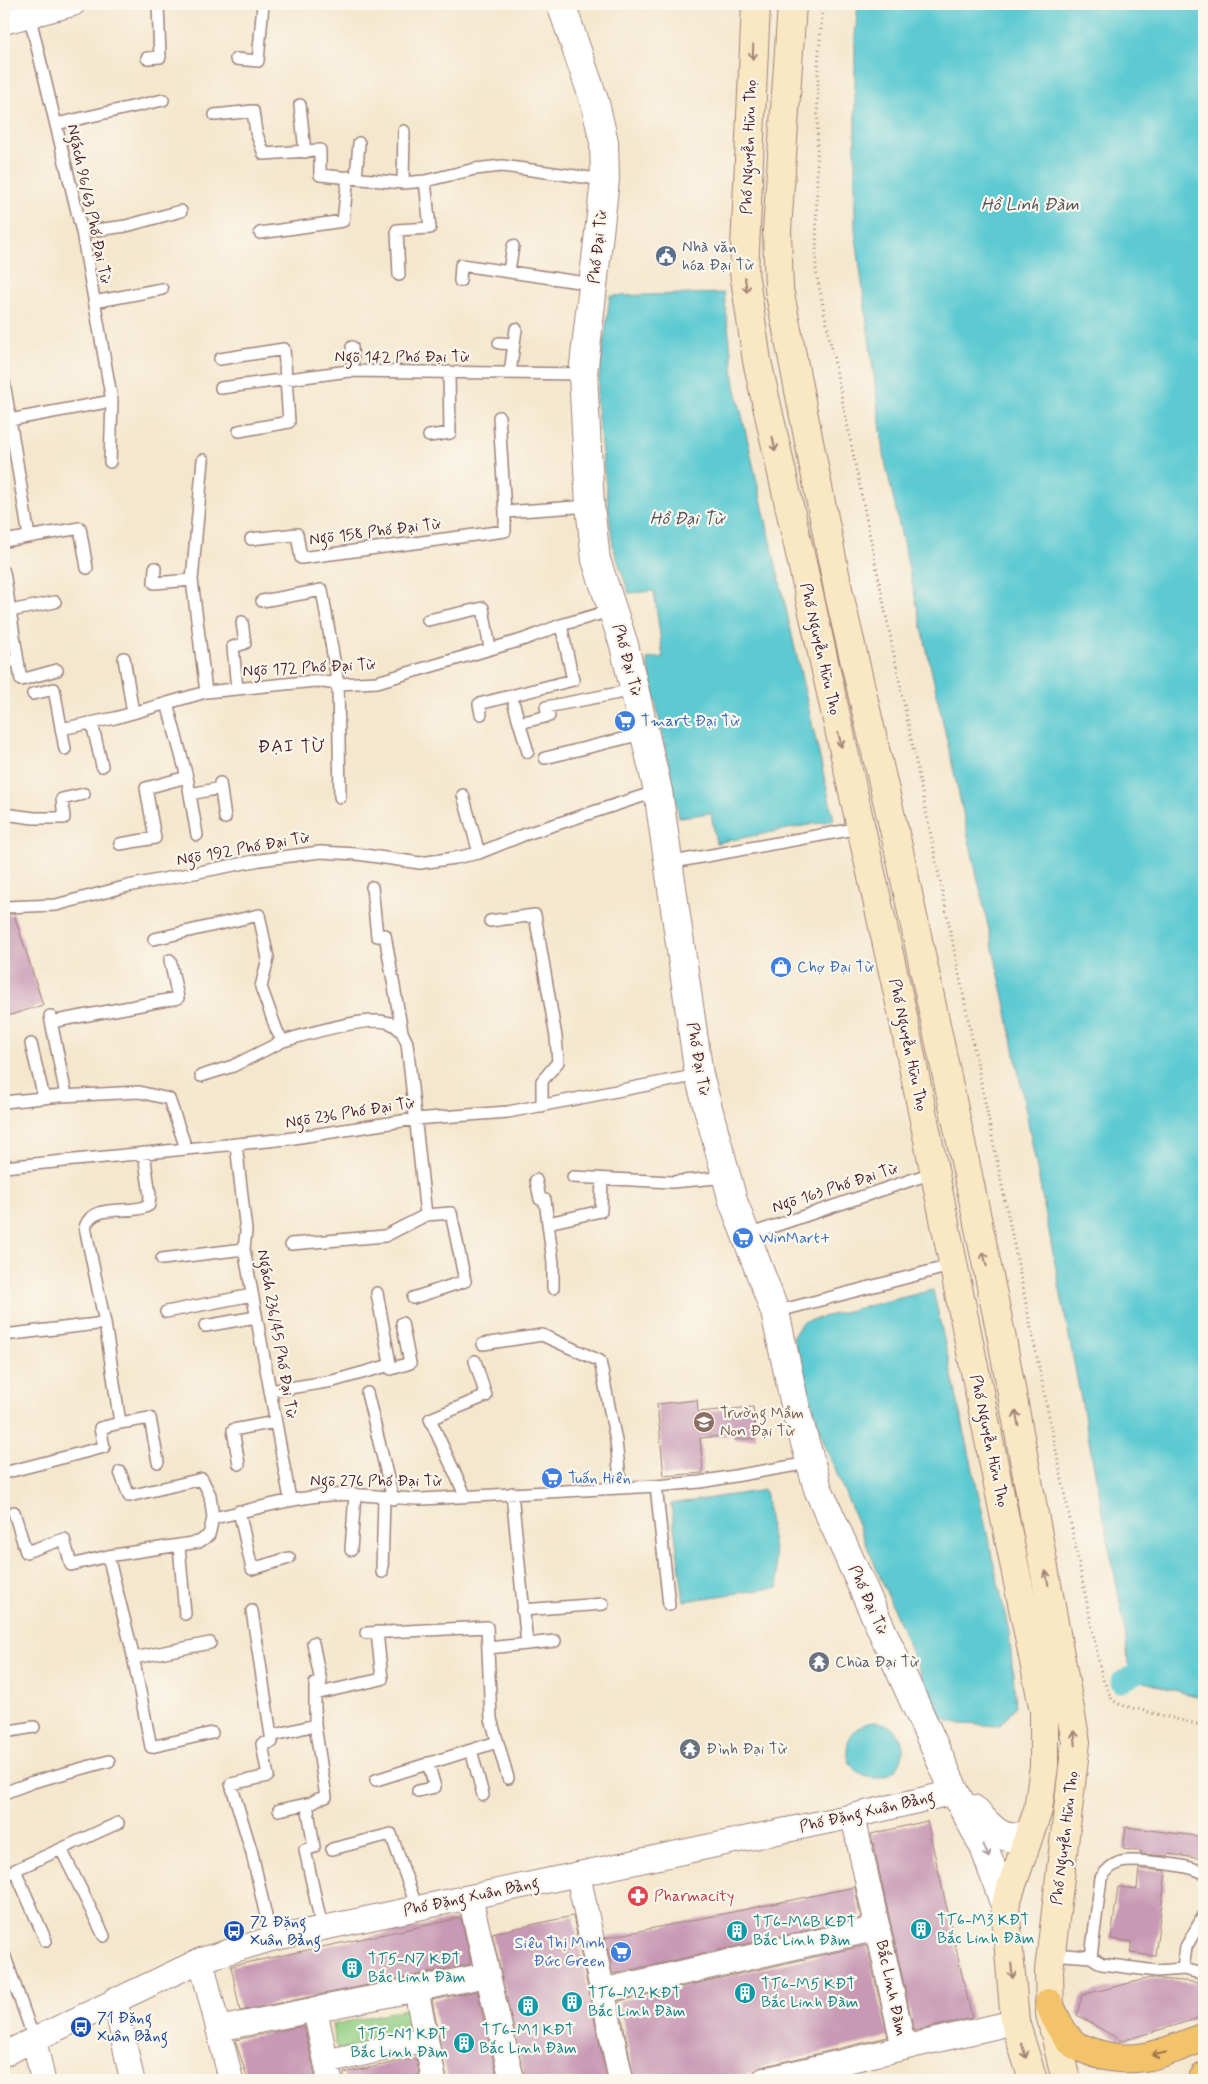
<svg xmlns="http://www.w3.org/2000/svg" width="1208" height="2084" font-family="Mynerve,sans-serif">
  <rect width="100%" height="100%" fill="#fbf7ec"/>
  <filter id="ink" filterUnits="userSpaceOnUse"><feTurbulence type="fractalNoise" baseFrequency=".02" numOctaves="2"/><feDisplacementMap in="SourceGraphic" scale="10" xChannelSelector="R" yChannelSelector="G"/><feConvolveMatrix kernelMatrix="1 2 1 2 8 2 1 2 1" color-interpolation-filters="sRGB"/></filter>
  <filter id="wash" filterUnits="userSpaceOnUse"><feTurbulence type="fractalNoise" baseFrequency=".0096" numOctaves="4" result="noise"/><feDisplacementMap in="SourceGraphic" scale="20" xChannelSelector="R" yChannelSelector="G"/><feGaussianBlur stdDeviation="1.12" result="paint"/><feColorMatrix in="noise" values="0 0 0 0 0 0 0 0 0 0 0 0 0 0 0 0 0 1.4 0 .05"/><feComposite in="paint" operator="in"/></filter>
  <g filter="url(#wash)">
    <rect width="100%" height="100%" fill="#f4e7cd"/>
    <path fill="#92ce83" stroke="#6e7657" d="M 410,2008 L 416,2036 L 338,2053 L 332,2025 Z"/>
    <path fill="#5dcad2" stroke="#54747e" d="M 858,4 L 1204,4 L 1204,1698 L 1144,1682 L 1128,1664 L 1125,1629 L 1005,1002 L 885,461 L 855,229 L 855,36 Z
      M 724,293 L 735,385 L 834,820 L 716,843 L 711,813 L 679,817 L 647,659 L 663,657 L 654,591 L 629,593 L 613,547 L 596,401 L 610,296 Z
      M 933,1290 L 1009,1632 L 1016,1706 L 999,1726 L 962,1724 L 942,1719 L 926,1687 L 824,1443 L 793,1337 L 802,1322 Z
      M 765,1490 L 779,1587 L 684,1601 L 671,1504 Z
      M847 1750a28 28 0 1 1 56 0a28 28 0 1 1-56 0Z"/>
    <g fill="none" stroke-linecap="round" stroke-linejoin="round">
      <path stroke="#5dcad2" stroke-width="21" d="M 1121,1682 L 1136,1674"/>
    </g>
    <g id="blocks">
      <path fill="#c799b4" d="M 4,914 L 14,914 L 43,1005 L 4,1017 Z
        M 697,1400 L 698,1412 L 753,1407 L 756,1438 L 735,1440 L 734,1435 L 700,1438 L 703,1473 L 664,1476 L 657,1404 Z
        M 927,1821 L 972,2018 L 914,2031 L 871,1834 Z
        M 1126,1827 L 1204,1837 L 1204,1859 L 1168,1854 L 1167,1856 L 1141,1854 L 1141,1851 L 1123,1849 Z
        M 1139,1869 L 1166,1871 L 1155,1956 L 1130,1953 L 1132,1942 L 1111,1939 L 1118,1887 L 1137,1889 Z
        M 855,1887 L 861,1918 L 613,1974 L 605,1938 Z
        M 573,1916 L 607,2080 L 525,2080 L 492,1933 Z
        M 461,1918 L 471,1964 L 240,2011 L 231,1966 Z
        M 867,1945 L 888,2037 L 761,2067 L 753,2073 L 719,2080 L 634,2080 L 619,2001 Z
        M 1150,1978 L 1204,1983 L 1204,2006 L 1196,2019 L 1122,2041 L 1077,2015 L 1082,1995 Z
        M 477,1991 L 498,2080 L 447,2080 L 432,2000 Z
        M 304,2026 L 316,2080 L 248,2080 L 235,2040 Z
        M 416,2058 L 420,2080 L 344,2080 L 344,2073 Z"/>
    </g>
  </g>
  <g filter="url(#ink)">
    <use href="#blocks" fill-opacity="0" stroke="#9f837c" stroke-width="1"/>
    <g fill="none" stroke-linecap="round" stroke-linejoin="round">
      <g stroke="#9f837c" stroke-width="14">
        <path id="service" d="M 29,14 L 82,232 L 112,401 L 110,462
          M 147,58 L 160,57 L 158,4
          M 236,59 L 258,61 L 263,4
          M 300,105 L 305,152
          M 215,115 L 253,111 L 256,132 L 264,154 L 320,150 L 320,175 L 403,183 L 425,181 L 475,169 L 502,166 L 605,180
          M 56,124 L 163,100
          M 356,178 L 359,143
          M 403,183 L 404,131
          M 82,232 L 126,226 L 181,211
          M 260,233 L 343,221 L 348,177
          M 509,271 L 513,246
          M 399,275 L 397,230 L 430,228 L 425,181
          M 460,281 L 461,265 L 593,284
          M 94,302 L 162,289
          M 499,343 L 514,344
          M 352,347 L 353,371
          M 220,359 L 284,349 L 289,422 L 239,431
          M 510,373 L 516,329
          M 4,382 L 29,537
          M 221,388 L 349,371 L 583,374
          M 499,417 L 505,512
          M 4,421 L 112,401
          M 429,436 L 450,433 L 449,372
          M 203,460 L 192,580 L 206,692
          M 251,539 L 297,534 L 301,558 L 505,531 L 505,512 L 590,506
          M 4,541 L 80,528 L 87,568
          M 155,568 L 154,583 L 192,580
          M 4,572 L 21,680 L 57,670
          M 262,601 L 322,590 L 338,684 L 340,797
          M 10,611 L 55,602
          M 428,620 L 483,608 L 490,649
          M 124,658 L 133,713
          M 4,662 L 18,660
          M 237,689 L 233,647 L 245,643 L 242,622
          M 33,694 L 54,689 L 65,749
          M 514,705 L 528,752
          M 481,714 L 479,704 L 573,680 L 561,625
          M 92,723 L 102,766
          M 519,723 L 549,716 L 546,707 L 634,690
          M 61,729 L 115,718 L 206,692 L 315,681 L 338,684 L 377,682 L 525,639 L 561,625 L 613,610
          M 545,758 L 646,733
          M 187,777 L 197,835
          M 220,783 L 225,818
          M 190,794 L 221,788
          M 463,795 L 479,853
          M 4,814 L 34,818 L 64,818 L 62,799 L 84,794
          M 120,844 L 155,838 L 146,788 L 187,777 L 167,703
          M 668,863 L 860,828
          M 4,907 L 56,905 L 128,886 L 260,860 L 320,852 L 357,854 L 420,863 L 455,858 L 479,853 L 526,834 L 658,791
          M 490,921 L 535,915 L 556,1037 L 558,1062 L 542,1081 L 542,1106
          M 154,939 L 259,915 L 268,958 L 261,987 L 277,1031 L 283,1041 C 307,1034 363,1017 386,1022 C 393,1023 397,1027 402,1032
          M 50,1016 L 66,1095
          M 51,1022 L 178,998 L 170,960
          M 31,1044 L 44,1098
          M 201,1076 L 233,1066 L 283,1041
          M 4,1102 L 61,1096 L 139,1092 L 169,1099 L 186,1148
          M 236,1144 L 246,1231 L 244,1249 L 290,1499
          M 4,1167 L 287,1139 L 415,1119 L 508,1112 L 699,1075
          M 573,1177 L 672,1182 L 728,1177
          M 536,1180 L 540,1199 L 545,1200 L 553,1263 L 553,1288
          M 548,1223 L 601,1211 L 602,1179
          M 745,1236 L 935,1172
          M 291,1244 L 385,1236 L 426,1215 L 407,1043 L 402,1032 L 385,935 L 377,936 L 372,887
          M 162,1259 L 244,1249
          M 377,1293 L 391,1369 L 410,1363 L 402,1323
          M 413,1298 L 465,1281 L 451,1213 L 426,1215
          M 166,1312 L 252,1295
          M 775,1312 L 954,1265
          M 205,1326 L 256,1317
          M 4,1335 L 105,1323 L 85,1227 C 94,1201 131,1216 149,1205 L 150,1195 L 144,1153
          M 483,1344 L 542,1335 L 600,1361 L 616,1441 L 621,1488
          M 270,1391 L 333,1381 L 390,1365
          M 367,1393 L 393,1499
          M 120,1423 L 150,1418 L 158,1462
          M 239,1464 L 233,1430 L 275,1422
          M 120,1472 L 129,1496 L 202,1479 L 210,1495 L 213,1518
          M 4,1473 L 104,1447 L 100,1428 L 120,1423 L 105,1323
          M 656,1486 L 669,1605
          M 465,1495 L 430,1419 L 486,1396 L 475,1361
          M 239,1511 L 252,1569 L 289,1558
          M 14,1512 L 26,1552 L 64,1539 L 71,1565 L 108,1556 L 199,1542 L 209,1535 L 213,1518 C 252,1510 290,1498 330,1495 C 361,1492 392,1499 422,1499 L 656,1486 L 700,1482 L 809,1463
          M 179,1546 L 185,1614
          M 351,1550 L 355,1494
          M 108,1556 L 131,1646 L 151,1747 L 212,1733
          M 382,1572 L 384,1498
          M 522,1610 L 603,1604
          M 252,1611 L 272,1742 L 262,1744 L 268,1776 L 231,1784 L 252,1853 L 271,1939
          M 366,1633 L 487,1627 L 491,1719 L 508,1778
          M 527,1644 L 555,1641
          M 488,1648 L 527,1644 L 512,1493
          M 134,1658 L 210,1643
          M 315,1694 L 382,1679 L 377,1632
          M 4,1732 L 34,1727
          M 271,1736 L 315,1725
          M 471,1750 L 483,1795
          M 376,1780 L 497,1742
          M 418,1791 L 435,1787 L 428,1763
          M 4,1793 L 33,1782 L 109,1761
          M 307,1804 L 314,1847 L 305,1850 L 322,1928
          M 279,1810 L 311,1803 L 318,1799 L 326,1797 L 315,1725 L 315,1684 L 321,1682 L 313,1643
          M 61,1849 L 104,1936
          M 332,1849 L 391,1834 L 417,1908
          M 15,1870 L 46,1941
          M 4,1875 L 118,1823
          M 4,1954 L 34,2039
          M 1051,1954 L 1091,1957 L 1102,1964 L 1157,1971 L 1183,1969 L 1204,1974
          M 1091,1957 L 1101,1878 C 1105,1871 1113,1864 1121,1862 C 1133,1859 1198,1865 1204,1874
          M 1183,1969 L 1186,1947 L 1204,1915"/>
      </g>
      <g stroke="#9f837c" stroke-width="26">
        <path id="minor" d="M 4,22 L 73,4
          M 853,1816 L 904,2048
          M 578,1874 L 621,2080
          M 470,1897 L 512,2080
          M 201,1960 L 231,2080
          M 416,1989 L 434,2080
          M 602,1991 L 878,1928
          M 115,1999 L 132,2080
          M 315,2009 L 330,2080
          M 218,2029 L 487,1975
          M 34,2039 L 43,2080
          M 4,2054 L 201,1960 L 271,1939 L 853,1816 L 955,1792
          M 326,2062 L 426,2039
          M 764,2080 L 1015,2022"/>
      </g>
      <g stroke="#9f837c" stroke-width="30">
        <path id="tertiary" d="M 561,4 L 595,103 L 604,142 L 605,180 L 583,374 L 590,506 L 596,560 L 624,645 L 658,791 L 699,1075 L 733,1201 L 775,1312 L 797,1414 L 818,1489 L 955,1792 L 984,1847 L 1005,1905
          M 973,1809 C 991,1827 1002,1846 1030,1833"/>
      </g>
      <g stroke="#9f837c" stroke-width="30">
        <path id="secondary" d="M 756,4 L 744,272 L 757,361 L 902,1012 L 1044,1711 L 1044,1766 L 1038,1810 L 1005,1905 L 1015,2022 L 1033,2080
          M 792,4 L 777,231 L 779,289 L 839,594 L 899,851 L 972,1194 L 1001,1334 L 1076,1742 L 1049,1970 L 1050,2014 L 1066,2080"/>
      </g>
      <g stroke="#9f837c" stroke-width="30">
        <path id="primary" d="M 1049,2003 C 1055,2017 1062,2035 1075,2045 C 1079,2048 1085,2049 1089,2051 C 1131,2068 1165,2053 1204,2037"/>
      </g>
      <g stroke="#9f837c" stroke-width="30">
        <path id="motorway" d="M 1202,2080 L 1204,2077"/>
      </g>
      <path stroke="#9f837c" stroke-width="3" stroke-dasharray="1 4" stroke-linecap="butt" d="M 823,4 L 818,65 L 816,271 L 1102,1677 L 1112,1700 L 1121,1705 L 1204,1726"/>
      <use href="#service" stroke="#fff" stroke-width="11"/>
      <use href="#minor" stroke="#fff" stroke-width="24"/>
      <use href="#tertiary" stroke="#fff" stroke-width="28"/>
      <use href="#secondary" stroke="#fae7c3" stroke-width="28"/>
      <use href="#primary" stroke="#f2c36a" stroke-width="28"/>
      <use href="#motorway" stroke="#f2c36a" stroke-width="28"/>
    </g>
    <defs><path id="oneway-shaft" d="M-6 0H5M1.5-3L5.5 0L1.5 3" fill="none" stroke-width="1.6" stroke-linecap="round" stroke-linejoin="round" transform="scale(1.25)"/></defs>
    <g stroke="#a28377">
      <use href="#oneway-shaft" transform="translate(753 52) rotate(92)"/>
      <use href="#oneway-shaft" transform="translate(746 285) rotate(82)"/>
      <use href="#oneway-shaft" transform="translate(774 444) rotate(78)"/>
      <use href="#oneway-shaft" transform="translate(840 740) rotate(77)"/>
      <use href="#oneway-shaft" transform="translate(985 1259) rotate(-102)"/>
      <use href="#oneway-shaft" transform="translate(1017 1418) rotate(-101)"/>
      <use href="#oneway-shaft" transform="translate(1047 1578) rotate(-101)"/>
      <use href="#oneway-shaft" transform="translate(1075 1738) rotate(-96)"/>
      <use href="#oneway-shaft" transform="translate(1012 1971) rotate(84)"/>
      <use href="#oneway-shaft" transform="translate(1024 2051) rotate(73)"/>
    </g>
    <use stroke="#ae9aa0" href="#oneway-shaft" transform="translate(986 1851) rotate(66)"/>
    <use stroke="#9e714a" href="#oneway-shaft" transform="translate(1159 2054) rotate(168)"/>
  </g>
  <defs>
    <g id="civic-disc" transform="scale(1.125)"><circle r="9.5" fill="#5c6f8a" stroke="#fbf7ec"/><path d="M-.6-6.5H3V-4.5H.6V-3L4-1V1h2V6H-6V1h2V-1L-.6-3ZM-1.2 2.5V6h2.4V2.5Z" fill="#fff"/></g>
    <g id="supermarket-disc" transform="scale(1.125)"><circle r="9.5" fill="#3f7fe0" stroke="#fbf7ec"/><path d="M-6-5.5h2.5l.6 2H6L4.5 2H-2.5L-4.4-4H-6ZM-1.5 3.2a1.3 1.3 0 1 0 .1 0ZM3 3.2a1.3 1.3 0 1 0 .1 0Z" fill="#fff"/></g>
    <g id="shop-disc" transform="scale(1.125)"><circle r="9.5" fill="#3f7fe0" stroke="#fbf7ec"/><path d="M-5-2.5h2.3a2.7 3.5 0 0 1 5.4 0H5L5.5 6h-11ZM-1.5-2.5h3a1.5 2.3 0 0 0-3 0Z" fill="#fff"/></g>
    <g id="school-disc" transform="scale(1.125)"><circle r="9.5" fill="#8d6e63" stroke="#fbf7ec"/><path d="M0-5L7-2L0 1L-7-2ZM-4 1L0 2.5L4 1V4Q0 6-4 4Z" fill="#fff"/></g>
    <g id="temple-disc" transform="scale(1.125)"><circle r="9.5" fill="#6b7280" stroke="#fbf7ec"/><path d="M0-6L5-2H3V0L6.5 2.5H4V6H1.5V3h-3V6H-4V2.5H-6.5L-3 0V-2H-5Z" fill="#fff"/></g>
    <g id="pharmacy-disc" transform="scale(1.125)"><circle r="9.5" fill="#e0444e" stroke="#fbf7ec"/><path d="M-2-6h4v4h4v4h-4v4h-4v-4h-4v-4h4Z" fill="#fff"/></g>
    <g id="building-disc" transform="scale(1.125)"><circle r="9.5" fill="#0f9aa8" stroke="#fbf7ec"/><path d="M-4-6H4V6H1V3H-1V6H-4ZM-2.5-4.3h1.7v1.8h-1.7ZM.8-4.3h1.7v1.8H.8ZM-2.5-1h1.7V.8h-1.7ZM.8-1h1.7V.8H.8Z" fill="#fff"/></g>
    <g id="bus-disc" transform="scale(1.125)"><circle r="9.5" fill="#1a4fb4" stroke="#fbf7ec"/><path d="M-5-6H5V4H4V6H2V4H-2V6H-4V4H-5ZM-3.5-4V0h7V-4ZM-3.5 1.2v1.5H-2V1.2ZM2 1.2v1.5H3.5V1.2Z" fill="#fff"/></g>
  </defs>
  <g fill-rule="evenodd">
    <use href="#civic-disc" x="666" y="256"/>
    <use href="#supermarket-disc" x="625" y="721"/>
    <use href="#shop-disc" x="781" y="967"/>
    <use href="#supermarket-disc" x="743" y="1238"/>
    <use href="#school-disc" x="704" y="1422"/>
    <use href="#supermarket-disc" x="552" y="1478"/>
    <use href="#temple-disc" x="819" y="1662"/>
    <use href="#temple-disc" x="690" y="1749"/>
    <use href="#pharmacy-disc" x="638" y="1896"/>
    <use href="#building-disc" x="921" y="1929"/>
    <use href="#bus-disc" x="234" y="1931"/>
    <use href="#building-disc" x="737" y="1931"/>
    <use href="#supermarket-disc" x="621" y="1952"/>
    <use href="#building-disc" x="352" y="1968"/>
    <use href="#building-disc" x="745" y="1993"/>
    <use href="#building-disc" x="572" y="2002"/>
    <use href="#building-disc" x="528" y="2006"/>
    <use href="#bus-disc" x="81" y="2027"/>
    <use href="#building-disc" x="464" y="2043"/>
  </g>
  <g text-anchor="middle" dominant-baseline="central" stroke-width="4.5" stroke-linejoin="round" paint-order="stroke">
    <g font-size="16" fill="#4a1f2b" stroke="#fbf7ec">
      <text transform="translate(749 147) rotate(-88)">Phố Nguyễn Hữu Thọ</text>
      <text transform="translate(89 204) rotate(78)">Ngách 96/63 Phố Đại Từ</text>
      <text transform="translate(598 247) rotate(-84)">Phố Đại Từ</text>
      <text x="402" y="357">Ngõ 142 Phố Đại Từ</text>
      <text transform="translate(375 532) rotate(-7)">Ngõ 158 Phố Đại Từ</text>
      <text transform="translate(820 649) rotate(77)">Phố Nguyễn Hữu Thọ</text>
      <text transform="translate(627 660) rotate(75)">Phố Đại Từ</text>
      <text transform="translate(309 668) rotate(-3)">Ngõ 172 Phố Đại Từ</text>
      <text transform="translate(243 849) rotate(-10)">Ngõ 192 Phố Đại Từ</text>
      <text transform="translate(908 1045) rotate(78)">Phố Nguyễn Hữu Thọ</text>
      <text transform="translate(698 1059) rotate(80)">Phố Đại Từ</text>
      <text transform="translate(350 1113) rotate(-9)">Ngõ 236 Phố Đại Từ</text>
      <text transform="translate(835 1188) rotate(-18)">Ngõ 163 Phố Đại Từ</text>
      <text transform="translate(277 1334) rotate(80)">Ngách 236/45 Phố Đại Từ</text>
      <text transform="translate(989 1441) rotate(78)">Phố Nguyễn Hữu Thọ</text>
      <text x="376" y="1481">Ngõ 276 Phố Đại Từ</text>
      <text transform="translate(868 1600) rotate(66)">Phố Đại Từ</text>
      <text transform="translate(867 1812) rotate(-13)">Phố Đặng Xuân Bảng</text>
      <text transform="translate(1065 1838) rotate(-83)">Phố Nguyễn Hữu Thọ</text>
      <text transform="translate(471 1897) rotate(-12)">Phố Đặng Xuân Bảng</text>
      <text transform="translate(891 1988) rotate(78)">Bắc Linh Đàm</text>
    </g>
    <g font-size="16" fill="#4e5e75" stroke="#fbf7ec" text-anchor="start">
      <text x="682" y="247">Nhà văn<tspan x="682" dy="18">hóa Đại Từ</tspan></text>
    </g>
    <g font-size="16" fill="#366cbe" stroke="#fbf7ec" text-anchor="start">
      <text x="641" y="721">Tmart Đại Từ</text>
      <text x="797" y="967">Chợ Đại Từ</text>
      <text x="759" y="1238">WinMart+</text>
      <text x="568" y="1478">Tuấn Hiên</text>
      <text x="605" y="1943" text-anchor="end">Siêu Thị Minh<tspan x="605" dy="18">Đức Green</tspan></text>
    </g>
    <g font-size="16" fill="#785e54" stroke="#fbf7ec" text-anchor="start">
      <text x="720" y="1413">Trường Mầm<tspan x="720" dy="18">Non Đại Từ</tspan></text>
    </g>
    <g font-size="16" fill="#5b616d" stroke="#fbf7ec" text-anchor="start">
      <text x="835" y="1662">Chùa Đại Từ</text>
      <text x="706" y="1749">Đình Đại Từ</text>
    </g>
    <g font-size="16" fill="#be3a42" stroke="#fbf7ec" text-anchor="start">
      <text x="654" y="1896">Pharmacity</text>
    </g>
    <g font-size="16" fill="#0d838f" stroke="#fbf7ec" text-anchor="start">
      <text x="937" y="1920">TT6-M3 KĐT<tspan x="937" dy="18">Bắc Linh Đàm</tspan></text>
      <text x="753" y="1922">TT6-M6B KĐT<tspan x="753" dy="18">Bắc Linh Đàm</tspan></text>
      <text x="368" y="1959">TT5-N7 KĐT<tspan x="368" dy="18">Bắc Linh Đàm</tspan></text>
      <text x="761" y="1984">TT6-M5 KĐT<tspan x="761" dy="18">Bắc Linh Đàm</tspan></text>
      <text x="588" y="1993">TT6-M2 KĐT<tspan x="588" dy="18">Bắc Linh Đàm</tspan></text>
      <text x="528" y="2030" text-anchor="middle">TT6-M1 KĐT<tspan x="528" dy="18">Bắc Linh Đàm</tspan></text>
      <text x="448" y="2034" text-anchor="end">TT5-N1 KĐT<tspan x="448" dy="18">Bắc Linh Đàm</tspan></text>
    </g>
    <g font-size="16" fill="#164399" stroke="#fbf7ec" text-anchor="start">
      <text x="250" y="1922">72 Đặng<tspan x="250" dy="18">Xuân Bảng</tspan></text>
      <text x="97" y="2018">71 Đặng<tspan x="97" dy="18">Xuân Bảng</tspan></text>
    </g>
    <g font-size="18" font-style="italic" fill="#50525d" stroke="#fbf7ec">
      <text x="1030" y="205">Hồ Linh Đàm</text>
      <text x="687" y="519">Hồ Đại Từ</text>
    </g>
    <g font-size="18" letter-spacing="1" fill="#4a1f2b" stroke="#fbf7ec">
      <text x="292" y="747">ĐẠI TỪ</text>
    </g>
  </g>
  <rect width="1208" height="2084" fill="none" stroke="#fbf7ec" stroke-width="20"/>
</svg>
